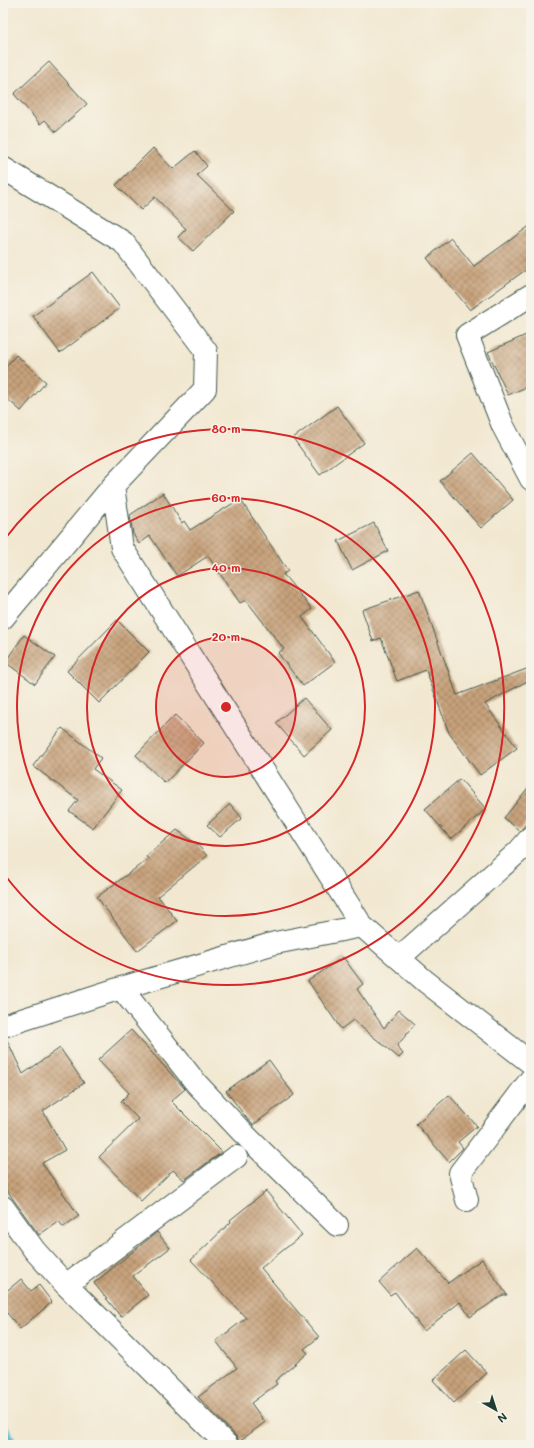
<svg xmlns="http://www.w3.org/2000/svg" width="534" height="1448" font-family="Mali,sans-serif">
  <defs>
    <pattern id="building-cross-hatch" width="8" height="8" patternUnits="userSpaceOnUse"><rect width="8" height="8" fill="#c7a27c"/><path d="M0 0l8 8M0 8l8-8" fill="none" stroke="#a18566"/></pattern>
  </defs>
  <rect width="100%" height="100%" fill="#f7f3e8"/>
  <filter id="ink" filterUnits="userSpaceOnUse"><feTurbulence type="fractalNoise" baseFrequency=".025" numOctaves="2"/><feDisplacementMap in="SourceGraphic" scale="8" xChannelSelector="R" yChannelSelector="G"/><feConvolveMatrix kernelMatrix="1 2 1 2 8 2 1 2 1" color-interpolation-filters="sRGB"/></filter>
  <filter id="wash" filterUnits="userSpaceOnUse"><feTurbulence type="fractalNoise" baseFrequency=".012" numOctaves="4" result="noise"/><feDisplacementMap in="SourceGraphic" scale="16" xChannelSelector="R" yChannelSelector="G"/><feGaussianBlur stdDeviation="0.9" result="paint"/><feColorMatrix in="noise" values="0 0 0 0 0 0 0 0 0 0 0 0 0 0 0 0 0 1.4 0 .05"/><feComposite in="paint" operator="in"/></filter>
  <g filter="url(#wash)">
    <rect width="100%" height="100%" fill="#f2e8d1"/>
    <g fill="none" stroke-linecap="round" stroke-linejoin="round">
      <path stroke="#4db6cb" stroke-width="7" d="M 3,1423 L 14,1445"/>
    </g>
    <g id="blocks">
      <path fill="url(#building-cross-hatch)" d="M 49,62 L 87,104 L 56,132 L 45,120 L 40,124 L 14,94 Z
        M 153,148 L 173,169 L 195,151 L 207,166 L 197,175 L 234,211 L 193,251 L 178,237 L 186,229 L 155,197 L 141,210 L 116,185 Z
        M 531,225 L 531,266 L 470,310 L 427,258 L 451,238 L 474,266 Z
        M 93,272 L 120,308 L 60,353 L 33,316 Z
        M 526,335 L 531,346 L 531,385 L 508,395 L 488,352 Z
        M 16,355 L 46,382 L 21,411 L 3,395 L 3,370 Z
        M 337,406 L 364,443 L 320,475 L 293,438 Z
        M 473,453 L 513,500 L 481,528 L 440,481 Z
        M 163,493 L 182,523 L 184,521 L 190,530 L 240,499 L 288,571 L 283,574 L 312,609 L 302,617 L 335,662 L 303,686 L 278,653 L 284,649 L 246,600 L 240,603 L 208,556 L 177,576 L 150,536 L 139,544 L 133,534 L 130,515 Z
        M 374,523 L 388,551 L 352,570 L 338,541 Z
        M 419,590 L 457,695 L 529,668 L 531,672 L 531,679 L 485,704 L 517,748 L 480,775 L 449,733 L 426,670 L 397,681 L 381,638 L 373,641 L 362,610 Z
        M 117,620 L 149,652 L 99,703 L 67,671 Z
        M 24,635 L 55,657 L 35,684 L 5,662 Z
        M 304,698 L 332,730 L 304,755 L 276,723 Z
        M 175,715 L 204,743 L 165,783 L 136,755 Z
        M 62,728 L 101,758 L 93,769 L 122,790 L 93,828 L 69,811 L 78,800 L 33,766 Z
        M 460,779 L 486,809 L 451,839 L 425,809 Z
        M 531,784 L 531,818 L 520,831 L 504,818 Z
        M 230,804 L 242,818 L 220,837 L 207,825 Z
        M 177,830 L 198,845 L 207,856 L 158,896 L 177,921 L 137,951 L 97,897 L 148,859 L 146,856 Z
        M 343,957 L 363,984 L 357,989 L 384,1028 L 399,1010 L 415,1024 L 397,1046 L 403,1054 L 399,1058 L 353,1020 L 341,1029 L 308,981 Z
        M 131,1030 L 185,1089 L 171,1101 L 222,1152 L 184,1180 L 173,1170 L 141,1201 L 99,1157 L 138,1119 L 121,1101 L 129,1093 L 98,1060 Z
        M 3,1038 L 6,1038 L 23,1074 L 60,1048 L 84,1083 L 43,1111 L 65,1150 L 42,1163 L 79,1216 L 63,1227 L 59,1221 L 39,1235 L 3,1185 Z
        M 269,1060 L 294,1095 L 253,1125 L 245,1116 L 226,1091 Z
        M 449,1095 L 477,1126 L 458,1142 L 463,1148 L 449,1162 L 416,1124 Z
        M 266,1191 L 302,1235 L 261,1268 L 319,1337 L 304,1349 L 308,1353 L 275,1381 L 277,1384 L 251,1403 L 265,1422 L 239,1442 L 236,1436 L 198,1397 L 237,1368 L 216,1341 L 246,1318 L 191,1260 L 231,1222 L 230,1220 Z
        M 157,1232 L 170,1248 L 133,1276 L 148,1295 L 121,1317 L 94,1283 Z
        M 417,1248 L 448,1283 L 482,1259 L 507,1295 L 503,1295 L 470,1317 L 460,1302 L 424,1331 L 395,1292 L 390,1295 L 379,1282 Z
        M 21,1279 L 31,1291 L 39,1285 L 52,1302 L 20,1329 L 3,1308 L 3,1294 Z
        M 466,1350 L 487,1373 L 454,1403 L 433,1380 Z"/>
    </g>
  </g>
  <g filter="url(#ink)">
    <use href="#blocks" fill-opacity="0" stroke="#3f574c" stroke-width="1"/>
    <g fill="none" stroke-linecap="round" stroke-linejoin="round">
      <g stroke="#3f574c" stroke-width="24">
        <path id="minor" d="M 3,168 L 123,242 L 206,351 L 205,389 L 113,486 L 122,548 L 362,926 L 425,981 L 531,1063
          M 531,295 L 467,335 L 503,426 L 531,479
          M 3,618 L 113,486
          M 399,958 L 518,852 L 531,837
          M 121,988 L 196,1083 L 242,1132 L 337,1225
          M 3,1026 L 121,988 L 275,943 L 362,926
          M 467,1200 L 460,1173 L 531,1079
          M 3,1207 L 35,1251 L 66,1285 L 227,1445
          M 66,1285 L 236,1157"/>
      </g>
      <use href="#minor" stroke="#fff" stroke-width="22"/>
    </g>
  </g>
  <circle cx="226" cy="707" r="70" fill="#d62828" fill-opacity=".12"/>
  <g fill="none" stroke="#d62828" stroke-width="2">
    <circle cx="226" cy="707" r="70"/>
    <circle cx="226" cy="707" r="139"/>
    <circle cx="226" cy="707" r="209"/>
    <path d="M4 540A278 278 0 1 1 4 874"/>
  </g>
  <circle cx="226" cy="707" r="6" fill="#d62828" stroke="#f7f3e8" stroke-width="2"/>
  <g font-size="12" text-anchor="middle" font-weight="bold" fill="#d62828" stroke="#f7f3e8" stroke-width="3" stroke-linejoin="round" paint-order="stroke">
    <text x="226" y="433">80 m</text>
    <text x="226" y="502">60 m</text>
    <text x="226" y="572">40 m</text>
    <text x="226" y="641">20 m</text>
  </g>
  <rect width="534" height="1448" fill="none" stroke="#f7f3e8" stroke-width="16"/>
  <g transform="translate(496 1410) rotate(141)" stroke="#f7f3e8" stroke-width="3" paint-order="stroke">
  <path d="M0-3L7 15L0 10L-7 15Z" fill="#1f3d34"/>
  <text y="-6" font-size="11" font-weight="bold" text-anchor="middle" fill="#1f3d34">N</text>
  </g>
</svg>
